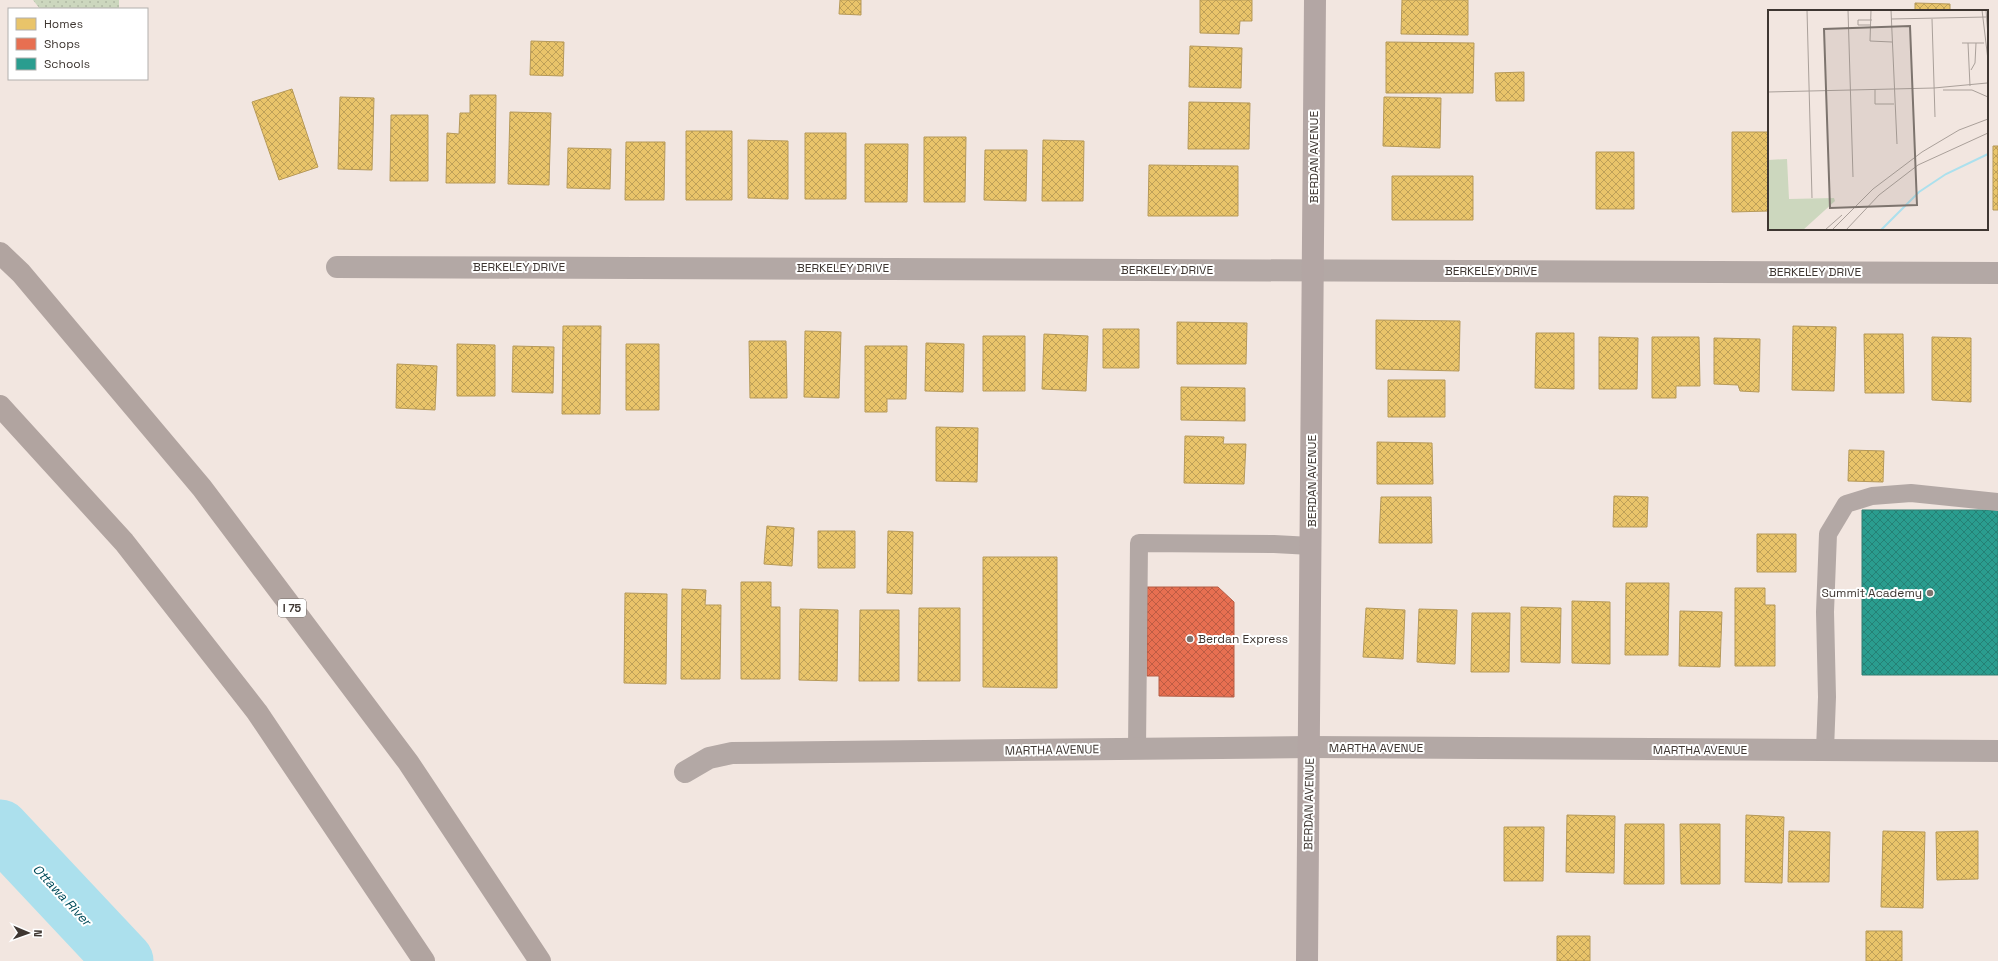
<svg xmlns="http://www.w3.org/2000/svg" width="1998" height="961" font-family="'Space Grotesk',sans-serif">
  <defs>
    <pattern id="grass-dots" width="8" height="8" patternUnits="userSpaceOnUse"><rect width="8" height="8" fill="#ccd7be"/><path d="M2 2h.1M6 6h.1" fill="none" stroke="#b0b9a4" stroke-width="1.8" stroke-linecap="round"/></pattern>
    <pattern id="homes-cross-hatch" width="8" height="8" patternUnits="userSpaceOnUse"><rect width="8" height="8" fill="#e9c46a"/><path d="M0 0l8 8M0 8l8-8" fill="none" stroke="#bea058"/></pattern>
    <pattern id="shops-cross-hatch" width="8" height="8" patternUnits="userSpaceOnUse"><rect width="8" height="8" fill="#e76f51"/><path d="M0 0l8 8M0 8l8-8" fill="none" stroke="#bd5c44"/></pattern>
    <pattern id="schools-cross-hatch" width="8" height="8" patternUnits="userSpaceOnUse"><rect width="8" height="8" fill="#2a9d8f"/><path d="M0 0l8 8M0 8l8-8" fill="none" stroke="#258175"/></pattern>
  </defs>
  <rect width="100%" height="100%" fill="#f2e6e0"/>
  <path fill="url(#grass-dots)" d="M 33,0 L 119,0 L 119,9 L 40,9 Z"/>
  <path fill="url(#homes-cross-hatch)" stroke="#b69959" d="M 840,0 L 861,0 L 861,15 L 839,14 Z
    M 1200,0 L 1252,0 L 1252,21 L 1240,21 L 1239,34 L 1200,33 Z
    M 1402,0 L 1468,0 L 1468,35 L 1401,34 Z
    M 1915,3 L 1950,4 L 1950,11 L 1915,11 Z
    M 531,41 L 564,42 L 563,76 L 530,75 Z
    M 1386,42 L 1474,43 L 1473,93 L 1386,93 Z
    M 1190,46 L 1242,48 L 1241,88 L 1189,87 Z
    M 1524,72 L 1524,101 L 1496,101 L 1495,73 Z
    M 292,89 L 318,167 L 279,180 L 252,102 Z
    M 470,95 L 496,95 L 495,183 L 446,183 L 447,133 L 459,134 L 460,113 L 470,113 Z
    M 340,97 L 374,98 L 372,170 L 338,169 Z
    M 1384,97 L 1441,98 L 1440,148 L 1383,146 Z
    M 1189,102 L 1250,103 L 1249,149 L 1188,149 Z
    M 510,112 L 551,113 L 549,185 L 508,184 Z
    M 391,115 L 428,115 L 428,181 L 390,181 Z
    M 686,131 L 732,131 L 732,200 L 686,200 Z
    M 1732,132 L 1769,132 L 1769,211 L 1732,212 Z
    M 805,133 L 846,133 L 846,199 L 805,199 Z
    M 924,137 L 966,137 L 965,202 L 924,202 Z
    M 748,140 L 788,141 L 788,199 L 748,198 Z
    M 1043,140 L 1084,141 L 1083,201 L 1042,201 Z
    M 626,142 L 665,142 L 664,200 L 625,200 Z
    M 865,144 L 908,144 L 907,202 L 865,202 Z
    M 1993,146 L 1998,146 L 1998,210 L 1993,210 Z
    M 568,148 L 611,149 L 610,189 L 567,188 Z
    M 985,150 L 1027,150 L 1026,201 L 984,200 Z
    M 1596,152 L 1634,152 L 1634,209 L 1596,209 Z
    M 1149,165 L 1238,166 L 1238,216 L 1148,216 Z
    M 1392,176 L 1473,176 L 1473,220 L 1392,220 Z
    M 1376,320 L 1460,321 L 1459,371 L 1376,369 Z
    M 1177,322 L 1247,323 L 1246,364 L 1177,364 Z
    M 563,326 L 601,326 L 600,414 L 562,414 Z
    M 1793,326 L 1836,327 L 1834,391 L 1792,390 Z
    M 1103,329 L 1139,329 L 1139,368 L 1103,368 Z
    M 805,331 L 841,332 L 839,398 L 804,397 Z
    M 1536,333 L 1574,333 L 1574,389 L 1535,388 Z
    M 1044,334 L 1088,336 L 1086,391 L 1042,389 Z
    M 1864,334 L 1903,334 L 1904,393 L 1865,393 Z
    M 983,336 L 1025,336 L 1025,391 L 983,391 Z
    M 1599,337 L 1638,338 L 1637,389 L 1599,389 Z
    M 1652,337 L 1699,337 L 1700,386 L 1676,386 L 1676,398 L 1652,398 Z
    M 1932,337 L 1971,338 L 1971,402 L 1932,400 Z
    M 1714,338 L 1760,339 L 1759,392 L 1740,391 L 1738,385 L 1714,384 Z
    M 749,341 L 786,341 L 787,398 L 750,398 Z
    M 926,343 L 964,344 L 963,392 L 925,391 Z
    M 457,344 L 495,345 L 495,396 L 457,396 Z
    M 626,344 L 659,344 L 659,410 L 626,410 Z
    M 513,346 L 554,347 L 553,393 L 512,392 Z
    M 865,346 L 907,346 L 906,399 L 887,399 L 887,412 L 865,412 Z
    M 397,364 L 437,366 L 435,410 L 396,408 Z
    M 1388,380 L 1445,380 L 1445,417 L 1388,417 Z
    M 1181,387 L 1245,388 L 1245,421 L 1181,420 Z
    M 936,427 L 978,428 L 977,482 L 936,481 Z
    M 1185,436 L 1224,437 L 1223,444 L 1246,444 L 1244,484 L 1184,483 Z
    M 1377,442 L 1432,443 L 1433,484 L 1377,484 Z
    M 1849,450 L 1884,451 L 1883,482 L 1848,481 Z
    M 1614,496 L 1648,497 L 1647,527 L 1613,527 Z
    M 1381,497 L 1431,497 L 1432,543 L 1379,543 Z
    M 767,526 L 794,528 L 792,566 L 764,564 Z
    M 818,531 L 855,531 L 855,568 L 818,568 Z
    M 888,531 L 913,532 L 912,594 L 887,593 Z
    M 1757,534 L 1796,534 L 1796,572 L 1757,572 Z
    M 983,557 L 1057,557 L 1057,688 L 983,687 Z
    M 741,582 L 771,582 L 771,607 L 780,607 L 780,679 L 741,679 Z
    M 1626,583 L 1669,583 L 1668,655 L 1625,655 Z
    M 1735,588 L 1765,588 L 1765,605 L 1775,605 L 1775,666 L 1735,666 Z
    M 682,589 L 706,590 L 705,605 L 721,605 L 720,679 L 681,679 Z
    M 625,593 L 667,594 L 666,684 L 624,683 Z
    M 1572,601 L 1610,602 L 1610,664 L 1572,663 Z
    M 1521,607 L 1561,608 L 1560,663 L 1521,662 Z
    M 919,608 L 960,608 L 960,681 L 918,681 Z
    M 1366,608 L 1405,610 L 1403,659 L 1363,657 Z
    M 800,609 L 838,610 L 837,681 L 799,680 Z
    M 1419,609 L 1457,610 L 1455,664 L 1417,662 Z
    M 860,610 L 899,610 L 899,681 L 859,681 Z
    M 1680,611 L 1722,612 L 1720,667 L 1679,666 Z
    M 1472,613 L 1510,613 L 1509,672 L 1471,672 Z
    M 1567,815 L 1615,816 L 1614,873 L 1566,872 Z
    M 1746,815 L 1784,817 L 1782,883 L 1745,882 Z
    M 1625,824 L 1664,824 L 1664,884 L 1624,884 Z
    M 1680,824 L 1720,824 L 1720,884 L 1681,884 Z
    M 1504,827 L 1544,827 L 1543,881 L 1504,881 Z
    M 1789,831 L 1830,832 L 1829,882 L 1788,882 Z
    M 1883,831 L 1925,832 L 1923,908 L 1881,907 Z
    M 1978,831 L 1978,879 L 1937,880 L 1936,832 Z
    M 1866,931 L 1902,931 L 1902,961 L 1866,961 Z
    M 1557,936 L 1590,936 L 1590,961 L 1557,961 Z"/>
  <path fill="url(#shops-cross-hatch)" stroke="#b45e47" d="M 1147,587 L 1218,587 L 1234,602 L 1234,697 L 1159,696 L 1159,676 L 1147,676 Z"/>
  <path fill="url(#schools-cross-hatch)" stroke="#307e73" d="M 1862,510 L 1998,510 L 1998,675 L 1862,675 Z"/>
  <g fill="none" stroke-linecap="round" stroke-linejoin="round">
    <path stroke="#ace0ed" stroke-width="59" d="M 0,829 L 124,961"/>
    <path stroke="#b3a8a5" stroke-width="18" d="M 1137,749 L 1139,543 L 1274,544 L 1311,546
      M 1825,750 L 1827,697 L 1825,612 L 1828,534 L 1846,504 L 1872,496 L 1911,493 L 1998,502"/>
    <path stroke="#b3a8a5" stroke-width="22" d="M 337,267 L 1998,273
      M 685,772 L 709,758 L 732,753 L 1310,747 L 1998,751"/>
    <path stroke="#b3a6a4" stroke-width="22" d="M 1307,961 L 1315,0"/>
    <path stroke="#b1a4a0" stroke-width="22" d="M 0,253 L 21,273 L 202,488 L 408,762 L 540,961
      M 0,406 L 124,542 L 257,712 L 424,961"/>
  </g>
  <g fill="#7d746e" stroke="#fff" stroke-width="1.5">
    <circle cx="1930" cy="593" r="4"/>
    <circle cx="1190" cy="639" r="4"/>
  </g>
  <g text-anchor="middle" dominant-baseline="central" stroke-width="4" stroke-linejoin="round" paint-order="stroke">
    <rect fill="#fff" stroke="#78726f" stroke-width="1" x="278" y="599" width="28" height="18" rx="3"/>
    <g font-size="11" font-weight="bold" fill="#3e3631">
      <text x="292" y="608">I 75</text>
    </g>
    <g font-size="12" fill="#3e3631" stroke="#fff">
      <text transform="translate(1314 157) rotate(-90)">BERDAN AVENUE</text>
      <text x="519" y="267">BERKELEY DRIVE</text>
      <text x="843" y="268">BERKELEY DRIVE</text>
      <text x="1167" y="270">BERKELEY DRIVE</text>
      <text x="1491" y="271">BERKELEY DRIVE</text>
      <text x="1815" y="272">BERKELEY DRIVE</text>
      <text transform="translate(1312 481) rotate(-90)">BERDAN AVENUE</text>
      <text x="1376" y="748">MARTHA AVENUE</text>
      <text transform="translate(1052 750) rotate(-1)">MARTHA AVENUE</text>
      <text x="1700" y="750">MARTHA AVENUE</text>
      <text transform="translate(1309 804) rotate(-89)">BERDAN AVENUE</text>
    </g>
    <g font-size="12" fill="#3e3631" stroke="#fff" text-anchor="end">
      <text x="1922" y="593">Summit Academy</text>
      <text x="1198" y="639" text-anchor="start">Berdan Express</text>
    </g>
    <g font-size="13" font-style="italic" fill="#024c5b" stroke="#fff">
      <text transform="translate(62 895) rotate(47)">Ottawa River</text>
    </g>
  </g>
  <g transform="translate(1768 10)">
    <rect width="220" height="220" fill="#f2e6e0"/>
    <path d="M 19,149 L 21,189 L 66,188 L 67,191 L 35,220 L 0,220 L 0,150 Z" fill="#ccd7be"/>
    <path fill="none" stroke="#ace0ed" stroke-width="2" d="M 113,220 L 151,182 L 178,164 L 220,144"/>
    <path fill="none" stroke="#aaa09a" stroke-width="1" d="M 39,0 L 44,188M 80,0 L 85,167M 103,0 L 102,31 L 124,32M 123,0 L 129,134M 214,0 L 220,50M 218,0 L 220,26M 123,9 L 218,7M 164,9 L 167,107M 102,15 L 90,15 L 90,10 L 104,10M 194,33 L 216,33M 200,33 L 202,76M 203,60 L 207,53 L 208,33M 107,79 L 107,94 L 126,94M 175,80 L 204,80 L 220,87M 0,82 L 166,78 L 219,73M 57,220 L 74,205M 64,220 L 105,179 L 154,142 L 191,120 L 220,109M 78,220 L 111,185 L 150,155 L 220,123"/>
    <path fill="#7d746e" fill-opacity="0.15" stroke="#7d746e" stroke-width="2" d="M 142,16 L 149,195 L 62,198 L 56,19 Z"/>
    <rect width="220" height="220" fill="none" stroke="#3e3631" stroke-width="2"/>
  </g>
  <rect x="8" y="8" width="140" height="72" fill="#ffffff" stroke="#b2afad"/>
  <rect x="16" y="18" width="20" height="12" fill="#e9c46a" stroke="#b2afad"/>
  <text x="44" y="28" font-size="12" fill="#3e3631">Homes</text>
  <rect x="16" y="38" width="20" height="12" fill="#e76f51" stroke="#b2afad"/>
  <text x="44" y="48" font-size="12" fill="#3e3631">Shops</text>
  <rect x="16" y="58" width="20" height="12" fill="#2a9d8f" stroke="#b2afad"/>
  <text x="44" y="68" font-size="12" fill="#3e3631">Schools</text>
  <g transform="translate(28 933) rotate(92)" stroke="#ffffff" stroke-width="3" paint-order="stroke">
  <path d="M0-3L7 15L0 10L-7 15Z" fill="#3e3631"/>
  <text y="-6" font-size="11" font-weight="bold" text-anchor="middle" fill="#3e3631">N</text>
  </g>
</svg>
